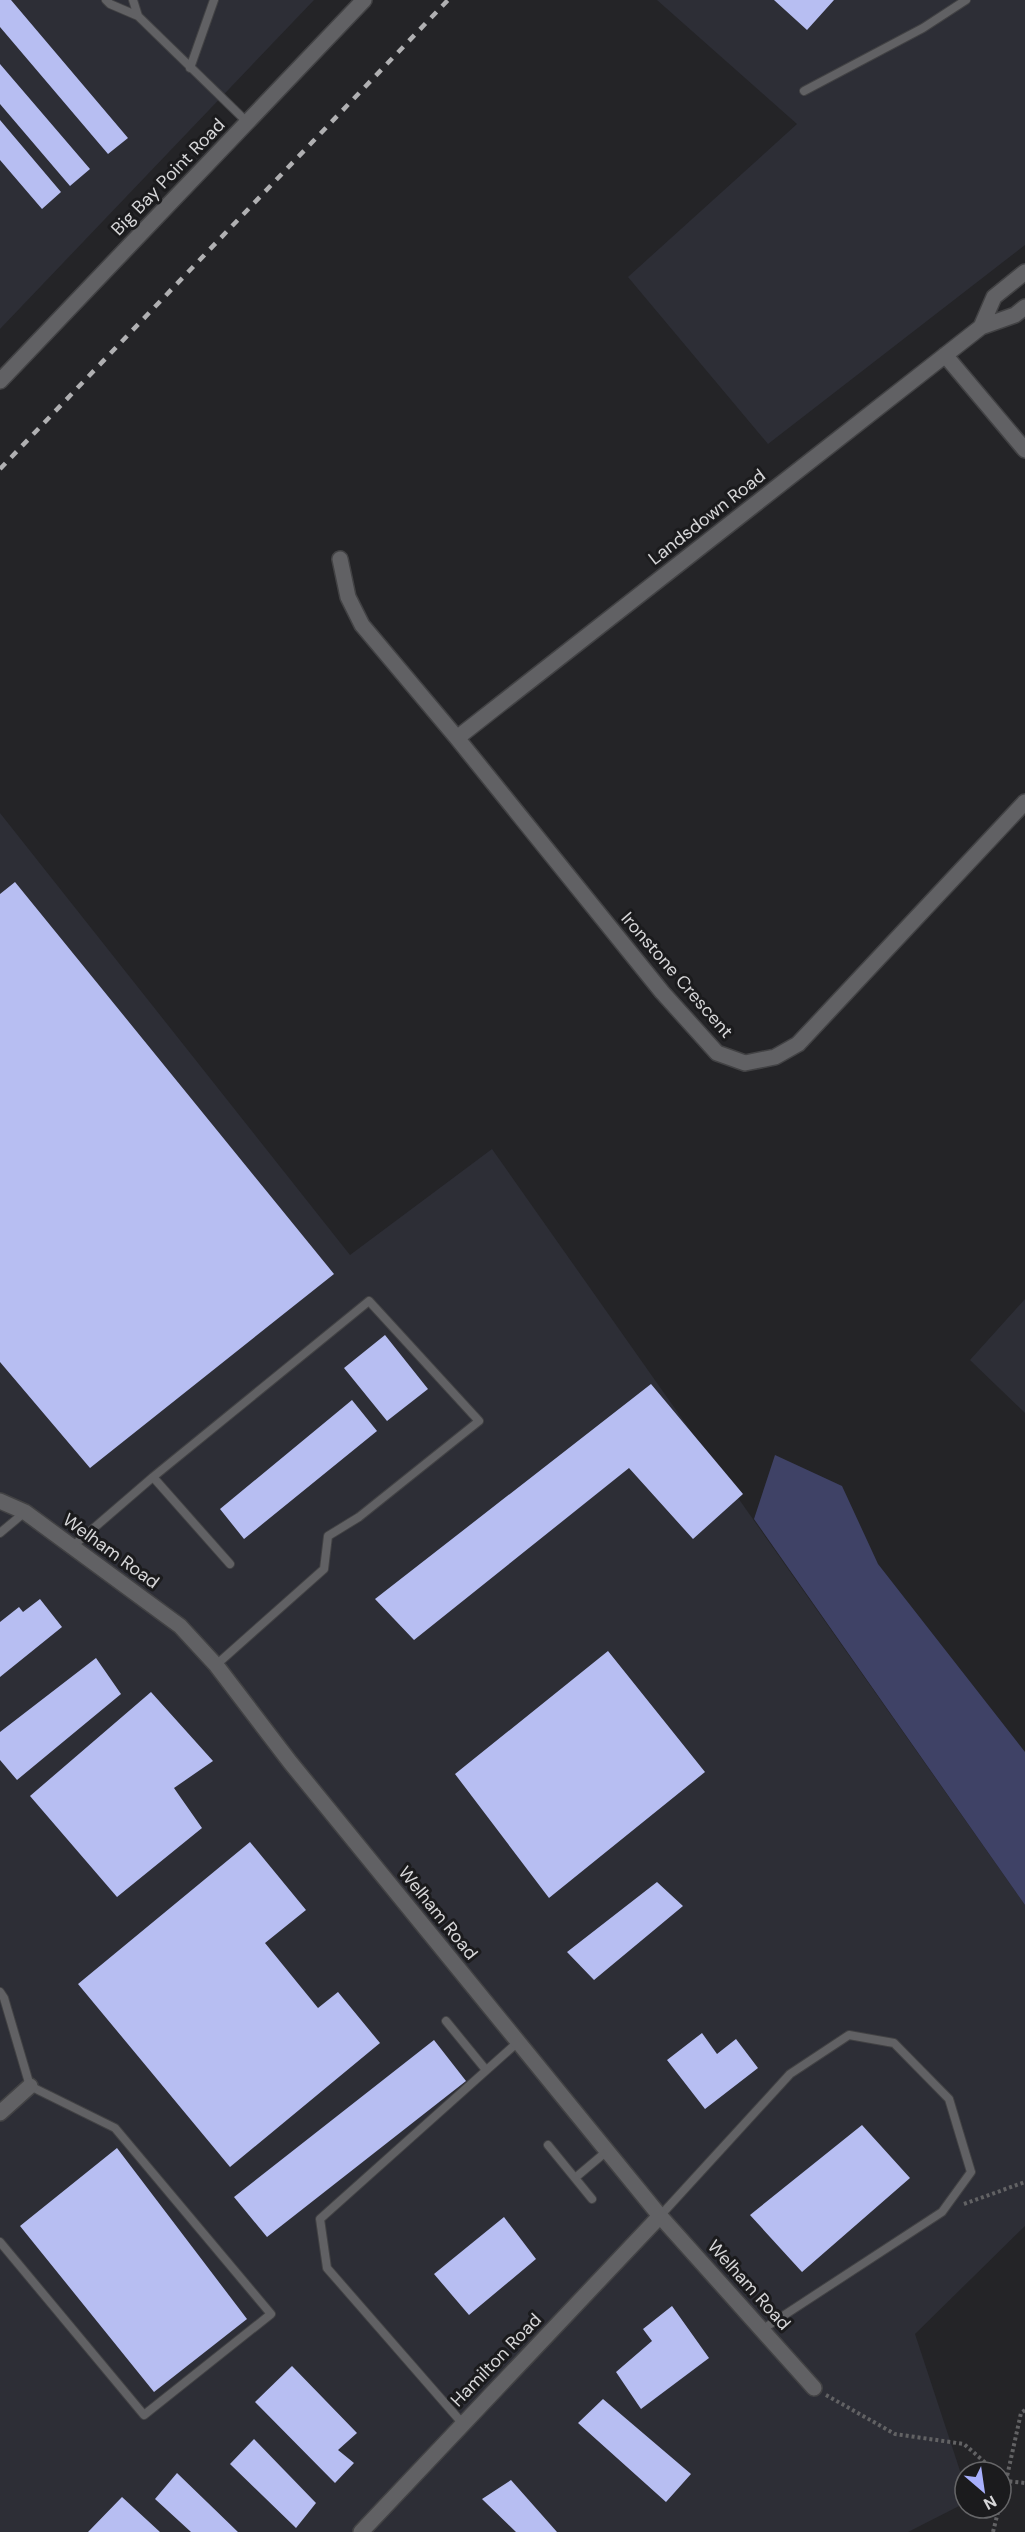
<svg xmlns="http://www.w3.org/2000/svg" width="1025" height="2532" font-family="'DM Sans',sans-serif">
  <rect width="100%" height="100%" fill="#242427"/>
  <path fill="#2d2e36" d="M 0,0 L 314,0 L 0,329 Z
    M 657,0 L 1025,0 L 1025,245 L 768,444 L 628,277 L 797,124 Z
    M 0,813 L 350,1255 L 492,1149 L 1025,1905 L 1025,2226 L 915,2334 L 965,2486 L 965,2503 L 908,2532 L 0,2532 Z
    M 1025,1299 L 1025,1413 L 970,1360 Z"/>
  <path fill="#3f4266" d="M 775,1455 L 842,1486 L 878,1564 L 1025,1752 L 1025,1905 L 754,1519 Z"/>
  <path fill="#b7bef2" d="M 0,0 L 11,0 L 128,138 L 108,154 L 0,27 Z
    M 774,0 L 834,0 L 807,30 Z
    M 0,64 L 90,169 L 70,186 L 0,104 Z
    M 0,120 L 61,192 L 42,209 L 0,160 Z
    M 15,882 L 334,1274 L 90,1468 L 0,1362 L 0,894 Z
    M 385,1335 L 428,1389 L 387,1421 L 344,1368 Z
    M 651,1384 L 743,1494 L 693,1539 L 629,1468 L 414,1640 L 375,1599 Z
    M 352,1400 L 377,1431 L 244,1539 L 220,1509 Z
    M 40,1599 L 62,1627 L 0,1677 L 0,1622 L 19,1607 L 23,1612 Z
    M 608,1651 L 705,1772 L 549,1898 L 455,1774 Z
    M 96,1658 L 121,1694 L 17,1780 L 0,1760 L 0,1732 Z
    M 151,1692 L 213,1761 L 174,1788 L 202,1828 L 117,1897 L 30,1796 Z
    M 250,1842 L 306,1910 L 265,1943 L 318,2008 L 338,1992 L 380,2043 L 230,2167 L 78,1984 Z
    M 657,1882 L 683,1906 L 594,1980 L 567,1952 Z
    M 702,2033 L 717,2054 L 736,2039 L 758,2068 L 705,2109 L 667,2060 Z
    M 434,2040 L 466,2081 L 267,2237 L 234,2197 Z
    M 862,2125 L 910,2178 L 802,2272 L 750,2215 Z
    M 117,2148 L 247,2319 L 154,2392 L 20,2226 Z
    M 504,2217 L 536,2259 L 469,2315 L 434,2274 Z
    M 672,2306 L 709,2358 L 641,2409 L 616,2372 L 652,2341 L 643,2329 Z
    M 292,2366 L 357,2433 L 338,2450 L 354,2463 L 335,2483 L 255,2402 Z
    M 603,2399 L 691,2474 L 666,2502 L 578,2423 Z
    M 254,2439 L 316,2503 L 296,2528 L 230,2464 Z
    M 177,2473 L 238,2532 L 191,2532 L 155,2499 Z
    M 511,2480 L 557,2532 L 516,2532 L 482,2499 Z
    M 122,2497 L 160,2532 L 88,2532 Z"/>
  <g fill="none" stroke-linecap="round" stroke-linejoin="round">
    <g stroke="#424244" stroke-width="10">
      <path id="service" d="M 106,0 L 110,4 L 138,16
        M 133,0 L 138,16 L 247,122
        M 190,68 L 214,0
        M 804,91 L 923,28 L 966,0
        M 153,1477 L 230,1564
        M 0,1533 L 25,1512
        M 73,1546 L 153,1477 L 369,1301 L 479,1421 L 359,1517 L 328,1536 L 324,1569 L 216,1665
        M 0,1992 L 4,1998 L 30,2086 L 115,2128 L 271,2314 L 144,2415 L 0,2242
        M 446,2021 L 486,2070
        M 548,2145 L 592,2199
        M 575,2178 L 607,2151
        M 660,2216 L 790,2074 L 849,2035 L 894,2043 L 949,2099 L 971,2172 L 942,2212 L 763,2329
        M 463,2424 L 327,2268 L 320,2219 L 518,2042"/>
    </g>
    <g stroke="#424244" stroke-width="18">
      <path id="minor" d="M 1025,272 L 994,297 L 981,327 L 1015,315 L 1025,307
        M 945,355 L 1025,450
        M 340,559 L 348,597 L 362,625 L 457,738 L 662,992 L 717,1053 L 745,1063 L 775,1057 L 798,1044 L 1025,802
        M 457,738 L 981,327
        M 0,1501 L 25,1512 L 180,1626 L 216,1665 L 290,1762 L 660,2216 L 814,2388
        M 0,2113 L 30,2086
        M 361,2532 L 660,2216"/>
    </g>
    <g stroke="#424244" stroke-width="18">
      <path id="tertiary" d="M 0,381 L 364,0"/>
    </g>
    <path stroke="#626264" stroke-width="4" stroke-dasharray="3 3" stroke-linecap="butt" d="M 964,2204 L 1025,2182
      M 826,2395 L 895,2434 L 964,2444 L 996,2472
      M 1025,2410 L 1021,2413 L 1006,2481 L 1025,2483
      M 1001,2476 L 1006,2481 L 1001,2500
      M 993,2532 L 999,2508"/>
    <use href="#service" stroke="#616164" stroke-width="8"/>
    <use href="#minor" stroke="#616164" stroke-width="15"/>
    <use href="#tertiary" stroke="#616164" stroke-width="15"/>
    <path stroke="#b0b0b2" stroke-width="4.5" stroke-dasharray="8 8" stroke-linecap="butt" d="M 0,469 L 448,0"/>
  </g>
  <g text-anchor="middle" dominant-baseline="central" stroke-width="6" stroke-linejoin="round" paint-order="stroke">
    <g font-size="18" fill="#d7d7d9" stroke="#1b1b1d">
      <text transform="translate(168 177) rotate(-46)">Big Bay Point Road</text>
      <text transform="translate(707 517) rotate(-38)">Landsdown Road</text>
      <text transform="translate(677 975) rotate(49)">Ironstone Crescent</text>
      <text transform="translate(111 1551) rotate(36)">Welham Road</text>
      <text transform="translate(438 1913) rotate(51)">Welham Road</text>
      <text transform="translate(749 2285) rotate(48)">Welham Road</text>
      <text transform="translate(496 2360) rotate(-46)">Hamilton Road</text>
    </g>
  </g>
  <g transform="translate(983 2490) rotate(151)"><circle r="28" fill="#1b1b1d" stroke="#666668" stroke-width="1.5"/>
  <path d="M0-4.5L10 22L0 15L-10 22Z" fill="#a8b0fc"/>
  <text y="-9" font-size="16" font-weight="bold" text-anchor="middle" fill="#d7d7d9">N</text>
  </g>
</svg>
